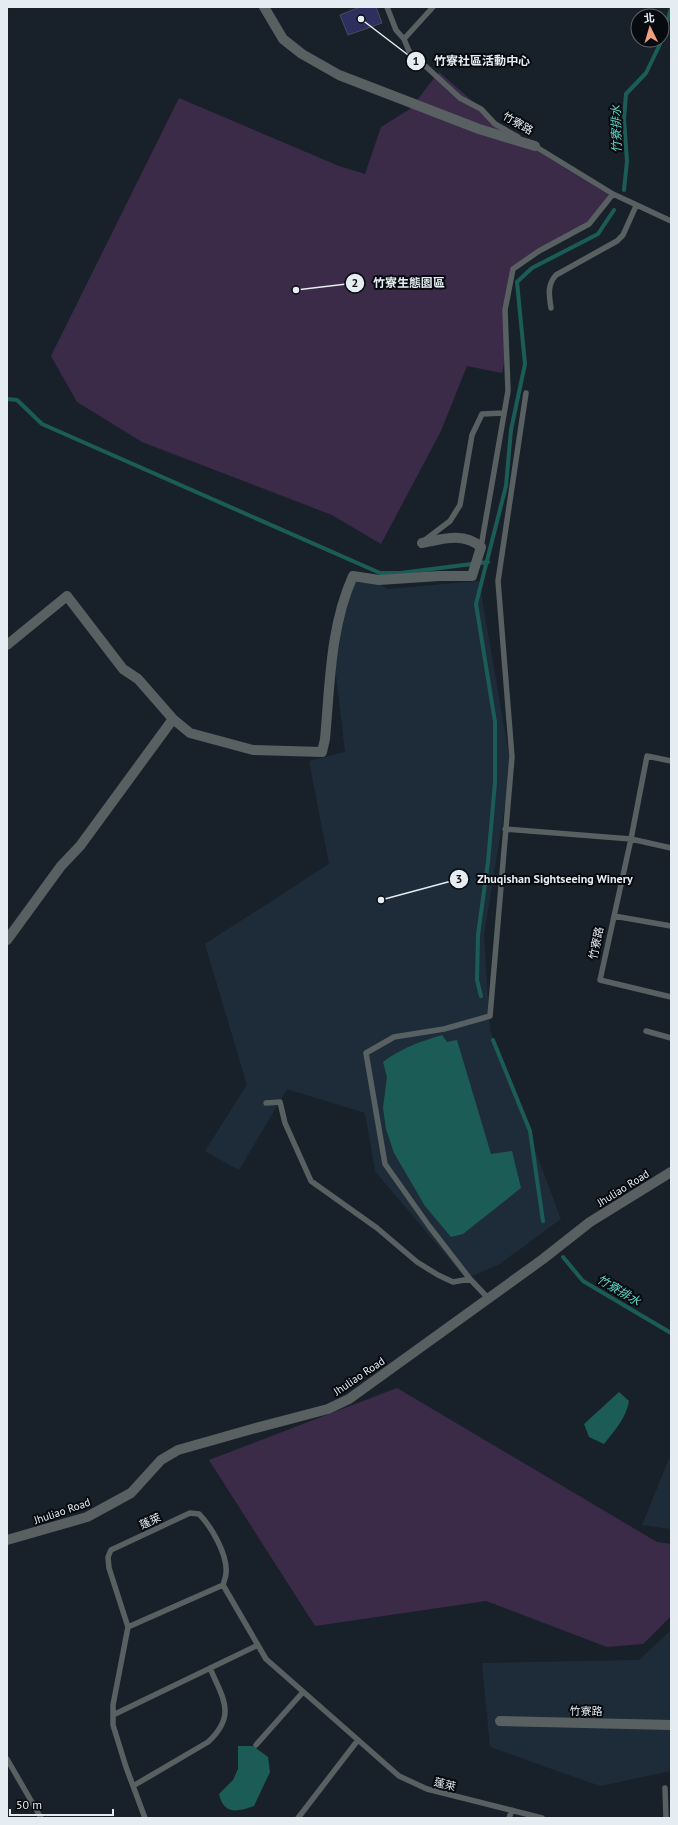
<svg xmlns="http://www.w3.org/2000/svg" width="678" height="1825" font-family="'PT Sans','Noto Sans TC',sans-serif">
  <rect width="100%" height="100%" fill="#18212a"/>
  <path fill="#1e2c3a" d="M 358,574 L 388,589 L 479,581 L 511,767 L 484,936 L 490,1030 L 561,1219 L 498,1265 L 466,1279 L 375,1171 L 365,1113 L 287,1089 L 239,1170 L 205,1151 L 247,1085 L 205,944 L 329,864 L 309,761 L 345,752 L 333,649 Z
    M 671,1454 L 671,1529 L 642,1525 Z
    M 671,1630 L 671,1771 L 600,1786 L 490,1747 L 482,1663 L 639,1660 Z"/>
  <path fill="#3c2a49" d="M 439,72 L 492,118 L 551,159 L 609,195 L 589,224 L 513,269 L 505,310 L 508,343 L 502,373 L 467,366 L 441,431 L 381,544 L 332,515 L 142,442 L 77,402 L 51,356 L 179,98 L 339,166 L 365,174 L 381,127 L 410,109 Z
    M 397,1388 L 657,1542 L 671,1544 L 671,1616 L 643,1644 L 607,1647 L 486,1601 L 315,1626 L 209,1460 Z"/>
  <path fill="#1b5d56" d="M 442,1035 L 447,1042 L 457,1040 L 491,1154 L 512,1151 L 521,1188 L 463,1234 L 451,1237 L 425,1206 L 394,1153 L 386,1129 L 383,1108 L 387,1077 L 383,1062 C 404,1047 417,1043 442,1035 Z
    M 619,1392 L 629,1401 C 626,1418 615,1430 604,1444 L 589,1437 L 584,1424 Z
    M 238,1746 L 253,1746 L 268,1757 L 270,1772 L 254,1806 C 237,1812 224,1815 219,1794 L 233,1780 L 238,1769 Z"/>
  <g fill="none" stroke-linecap="round" stroke-linejoin="round">
    <path stroke="#1b5d56" stroke-width="4" d="M 624,190 L 627,161 L 624,119 L 626,94 L 646,73 L 663,38 L 671,8
      M 7,399 L 17,400 L 42,424 L 380,573 L 400,573 L 488,562
      M 481,996 L 477,980 L 478,935 L 488,862 L 495,782 L 495,722 L 476,604 L 506,486 L 511,430 L 525,364 L 517,282 L 532,268 L 598,234 L 614,210
      M 493,1040 L 530,1131 L 543,1221
      M 563,1257 L 583,1281 L 671,1333"/>
  </g>
  <path fill="#2d305f" stroke="#4a4c59" d="M 360,7 L 376,7 L 382,23 L 348,35 L 340,15 Z"/>
  <g fill="none" stroke-linecap="round" stroke-linejoin="round">
    <path stroke="#596062" stroke-width="5.5" d="M 387,7 L 396,30 L 404,39 L 409,51 L 460,98 L 481,109 L 495,124 L 518,137
      M 404,39 L 433,7
      M 533,145 L 613,194 L 671,221
      M 551,308 C 549,295 547,285 556,275 L 617,241 L 623,235 L 636,206
      M 425,540 L 450,521 L 460,505 L 472,435 L 482,414 L 504,413
      M 481,547 L 508,391 L 505,310 L 513,269 L 539,251 L 589,224 L 613,194
      M 671,761 L 647,756 L 631,839 L 600,980 L 671,997
      M 505,829 L 631,839 L 671,848
      M 614,916 L 671,926
      M 646,1031 L 671,1038
      M 266,1103 L 280,1102 L 285,1123 L 311,1181 L 377,1228 L 417,1262 L 438,1275 L 453,1282 L 470,1279
      M 488,1298 L 470,1279 L 429,1226 L 385,1164 L 366,1053 L 394,1037 L 444,1029 L 490,1016 L 512,757 L 498,581 L 526,393
      M 128,1627 L 223,1585
      M 113,1715 L 258,1645
      M 256,1745 L 303,1692
      M 7,1759 L 41,1818
      M 133,1786 L 208,1742 C 237,1715 223,1699 210,1668
      M 665,1788 L 666,1818
      M 145,1818 L 126,1767 L 113,1725 L 113,1705 L 128,1627 L 109,1568 L 108,1557 L 111,1550 L 190,1513 L 199,1514 C 211,1526 228,1555 226,1573 C 226,1577 224,1581 223,1585 L 266,1659 L 399,1776 L 427,1789 L 542,1818
      M 298,1818 L 358,1740
      M 509,1818 L 512,1810"/>
    <path stroke="#596062" stroke-width="10" d="M 264,7 L 283,39 L 302,54 L 339,75 L 479,129 L 535,146
      M 7,645 L 67,596 L 123,669 L 138,679 L 173,719 L 190,733 L 253,750 L 322,752 L 325,739 C 330,684 330,627 353,576 L 379,580 L 439,576 L 472,576 L 481,547 C 463,532 443,539 422,543
      M 7,940 L 61,866 L 80,846 L 173,719
      M 7,1540 L 87,1517 L 131,1493 L 161,1460 L 178,1450 L 252,1429 L 328,1409 L 349,1399 L 543,1259 L 590,1222 L 671,1172
      M 500,1721 L 671,1725"/>
  </g>
  <g text-anchor="middle" dominant-baseline="central" stroke-width="4" stroke-linejoin="round" paint-order="stroke">
    <g font-size="11" fill="#e5ecf2" stroke="#070a0e">
      <text transform="translate(518 123) rotate(30)">竹寮路</text>
      <text transform="translate(596 943) rotate(-78)">竹寮路</text>
      <text transform="translate(623 1188) rotate(-32)">Jhuliao Road</text>
      <text transform="translate(359 1376) rotate(-34)">Jhuliao Road</text>
      <text transform="translate(62 1511) rotate(-19)">Jhuliao Road</text>
      <text transform="translate(150 1521) rotate(-25)">蓬萊</text>
      <text transform="translate(586 1711) rotate(1)">竹寮路</text>
      <text transform="translate(445 1784) rotate(14)">蓬萊</text>
    </g>
    <g font-size="12" font-style="italic" fill="#5ad7ca" stroke="#070a0e">
      <text transform="translate(616 129) rotate(-91)">竹寮排水</text>
      <text transform="translate(619 1290) rotate(31)">竹寮排水</text>
    </g>
  </g>
  <path fill="none" stroke="#e5ecf2" stroke-width="1.5" d="M361 19L416 61M296 290L355 283M381 900L459 879"/>
  <g fill="#e5ecf2" stroke="#070a0e" stroke-width="1.5">
    <circle cx="361" cy="19" r="4"/>
    <circle cx="296" cy="290" r="4"/>
    <circle cx="381" cy="900" r="4"/>
    <circle cx="416" cy="61" r="10"/>
    <circle cx="355" cy="283" r="10"/>
    <circle cx="459" cy="879" r="10"/>
  </g>
  <g font-size="12" text-anchor="middle" font-weight="bold" fill="#111">
    <text x="416" y="65">1</text>
    <text x="355" y="287">2</text>
    <text x="459" y="883">3</text>
  </g>
  <g font-size="12" text-anchor="middle" font-weight="bold" fill="#e5ecf2" stroke="#070a0e" stroke-width="4" stroke-linejoin="round" paint-order="stroke">
    <text x="482" y="65">竹寮社區活動中心</text>
    <text x="409" y="287">竹寮生態園區</text>
    <text x="555" y="883">Zhuqishan Sightseeing Winery</text>
  </g>
  <rect width="678" height="1825" fill="none" stroke="#e5ecf2" stroke-width="16"/>
  <g transform="translate(650 28) rotate(355)"><circle r="19" fill="#070a0e" stroke="#606469"/>
  <path d="M0-3L7 15L0 10L-7 15Z" fill="#f2a07f"/>
  <text y="-6" font-size="11" font-weight="bold" text-anchor="middle" fill="#e5ecf2">北</text>
  </g>
  <path d="M10 1809v6h103v-6" fill="none" stroke="#e5ecf2" stroke-width="2"/>
  <text x="16" y="1809" font-size="12" fill="#e5ecf2" stroke="#070a0e" stroke-width="3" paint-order="stroke">50 m</text>
</svg>
